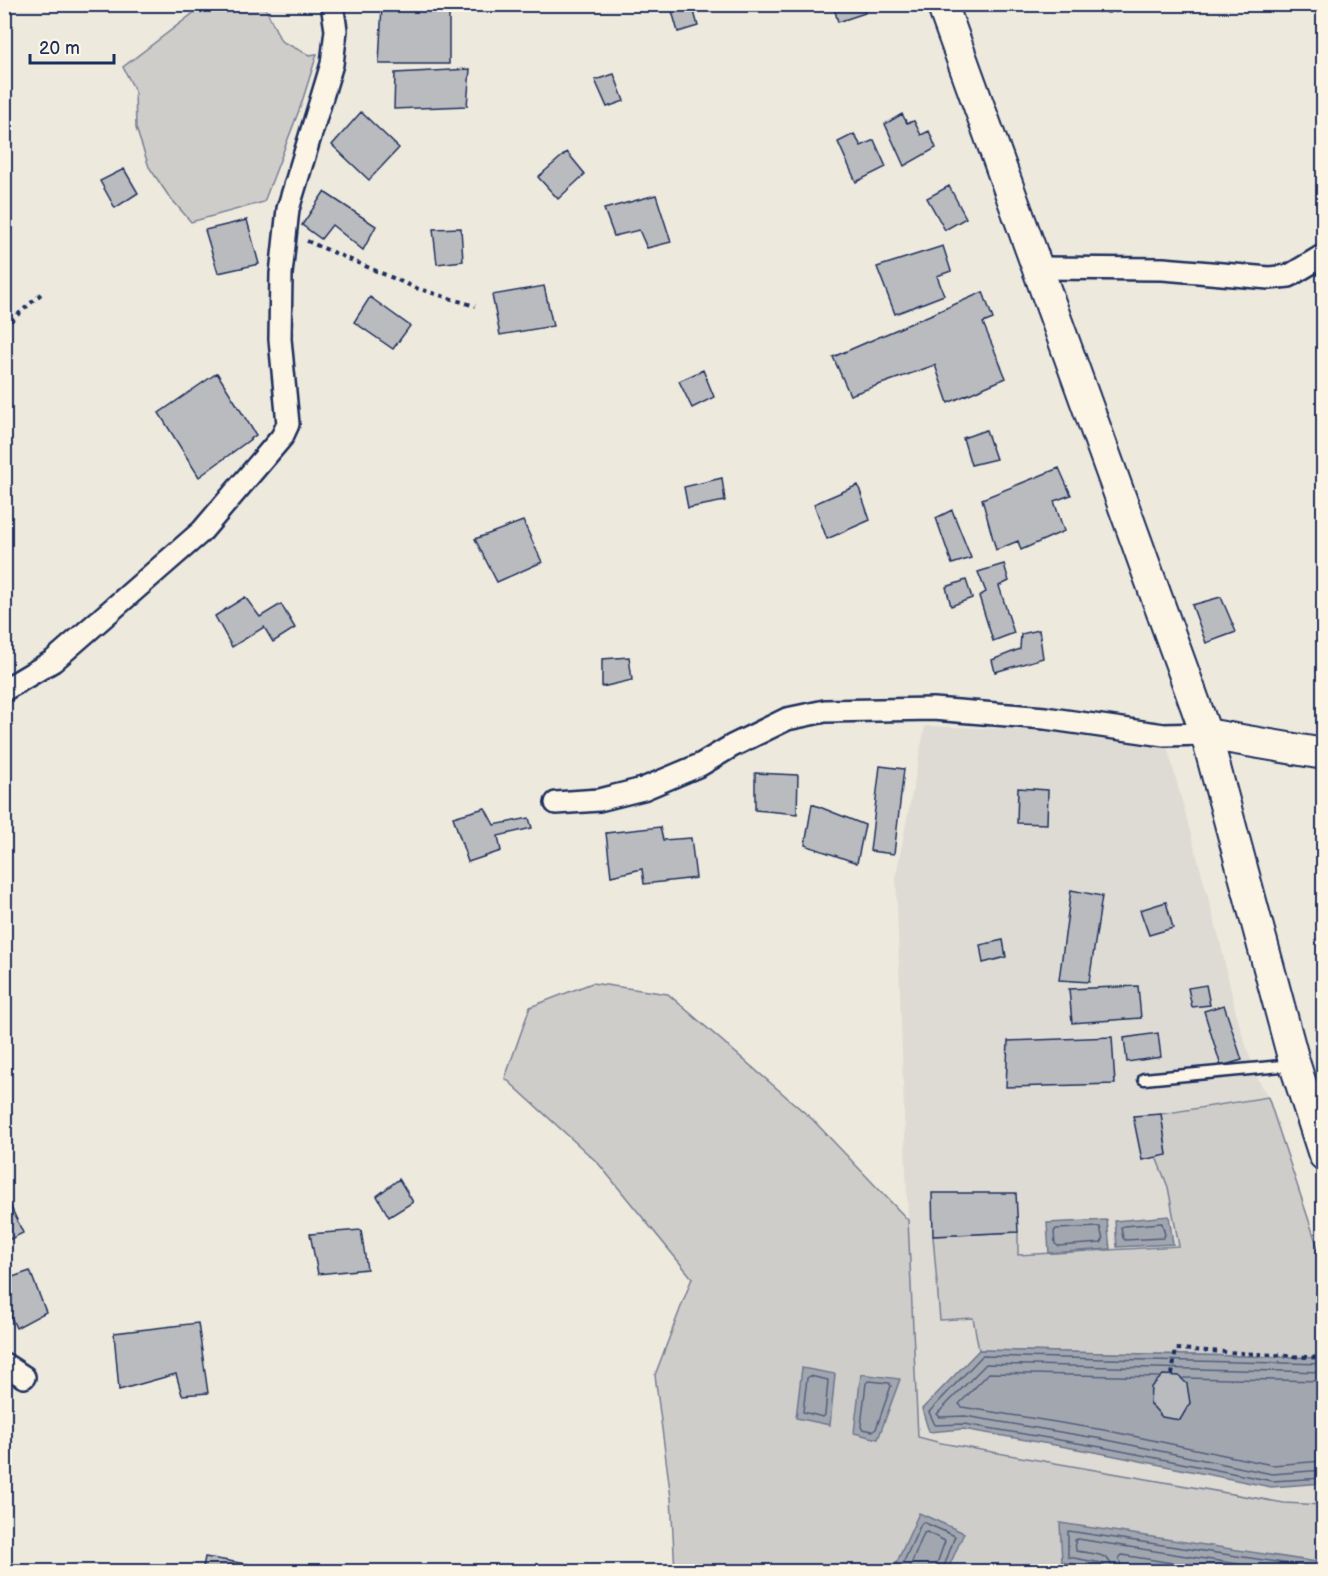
<svg xmlns="http://www.w3.org/2000/svg" width="1328" height="1576" font-family="'Balsamiq Sans',sans-serif">
  <rect width="100%" height="100%" fill="#eee9dd"/>
  <filter id="ink" filterUnits="userSpaceOnUse"><feTurbulence type="fractalNoise" baseFrequency=".0167" numOctaves="2"/><feDisplacementMap in="SourceGraphic" scale="12" xChannelSelector="R" yChannelSelector="G"/><feConvolveMatrix kernelMatrix="1 2 1 2 8 2 1 2 1" color-interpolation-filters="sRGB"/></filter>
  <g filter="url(#ink)">
    <path fill="#dedbd4" d="M 925,726 L 1164,735 L 1219,937 L 1237,1017 L 1255,1073 L 1268,1097 L 1323,1263 L 1323,1505 L 1284,1503 L 941,1443 L 917,1437 L 906,1172 L 896,875 Z"/>
    <path fill="#cfcdca" stroke="#757e94" stroke-width="1.5" d="M 204,5 L 264,5 L 281,41 L 309,55 L 317,54 L 301,105 L 264,202 L 191,222 L 168,195 L 149,167 L 136,128 L 135,91 L 123,67 Z
      M 592,983 L 668,994 L 812,1119 L 908,1220 L 918,1437 L 941,1443 L 1284,1503 L 1323,1505 L 1323,1571 L 675,1571 L 671,1498 L 655,1375 L 692,1278 L 598,1163 L 505,1078 L 530,1007 Z
      M 1268,1097 L 1323,1263 L 1323,1358 L 979,1350 L 973,1318 L 940,1320 L 933,1236 L 1018,1232 L 1018,1255 L 1179,1246 L 1168,1187 L 1156,1157 L 1167,1154 L 1161,1114 Z"/>
    <path fill="#a2a7af" stroke="#6c778f" stroke-width="1.5" d="M 1169,1216 L 1173,1244 L 1117,1247 L 1115,1221 Z
      M 1107,1220 L 1110,1249 L 1049,1253 L 1047,1223 Z
      M 979,1350 L 1323,1358 L 1323,1483 L 1271,1487 L 1100,1453 L 963,1429 L 929,1432 L 922,1409 Z
      M 802,1368 L 835,1374 L 830,1425 L 796,1418 Z
      M 861,1374 L 900,1379 L 878,1439 L 854,1433 Z
      M 919,1513 L 964,1533 L 947,1571 L 893,1571 Z
      M 1060,1523 L 1323,1563 L 1323,1571 L 1116,1572 L 1062,1562 Z"/>
    <g fill="none" stroke-linecap="round" stroke-linejoin="round">
      <path stroke="#515f7e" stroke-width="1.5" d="M 1162,1223 L 1165,1235 L 1163,1238 L 1125,1240 L 1123,1238 L 1121,1228 L 1123,1226 Z
        M 1100,1227 L 1103,1240 L 1101,1243 L 1058,1246 L 1055,1244 L 1054,1232 L 1056,1229 Z
        M 1324,1364 L 982,1356 L 929,1412 L 935,1425 L 964,1424 L 1101,1447 L 1272,1481 L 1324,1478
        M 1324,1372 L 986,1364 L 937,1414 L 940,1417 L 965,1416 L 1102,1439 L 1272,1474 L 1324,1470
        M 810,1376 L 828,1380 L 825,1415 L 823,1417 L 803,1412 L 807,1378 Z
        M 1159,1377 L 989,1373 L 959,1404 L 962,1407 L 1104,1430 L 1272,1465 L 1324,1461
        M 1183,1378 L 1324,1381
        M 869,1381 L 889,1383 L 891,1386 L 876,1429 L 873,1431 L 862,1429 L 861,1426 L 866,1383 Z
        M 899,1572 L 921,1524 L 923,1522 L 955,1536 L 942,1572
        M 908,1572 L 924,1533 L 927,1532 L 945,1541 L 934,1572
        M 1105,1572 L 1105,1567 L 1101,1563 L 1068,1557 L 1068,1531 L 1324,1569
        M 1113,1572 C 1112,1552 1091,1554 1076,1551 L 1075,1540 L 1078,1539 L 1289,1572
        M 1122,1572 L 1119,1558 L 1122,1555 L 1229,1572"/>
    </g>
    <path fill="#babbbe" stroke="#1b2f5e" stroke-width="1.5" d="M 382,4 L 449,4 L 449,64 L 379,64 Z
      M 670,4 L 692,4 L 698,26 L 678,32 Z
      M 833,4 L 863,4 L 865,13 L 838,22 Z
      M 470,69 L 467,106 L 394,109 L 395,73 Z
      M 614,74 L 624,101 L 607,107 L 595,80 Z
      M 361,112 L 399,148 L 369,180 L 332,145 Z
      M 902,114 L 907,123 L 914,121 L 921,135 L 929,131 L 936,148 L 904,166 L 885,124 Z
      M 854,134 L 861,146 L 874,140 L 886,167 L 856,182 L 838,142 Z
      M 567,152 L 585,174 L 558,199 L 538,177 Z
      M 124,169 L 138,193 L 115,208 L 100,181 Z
      M 949,186 L 966,218 L 945,230 L 927,198 Z
      M 324,192 L 376,226 L 363,250 L 332,225 L 321,239 L 302,225 Z
      M 656,195 L 671,242 L 647,248 L 639,230 L 614,236 L 604,209 Z
      M 247,220 L 259,264 L 218,273 L 205,230 Z
      M 461,228 L 463,261 L 437,264 L 433,229 Z
      M 943,246 L 951,271 L 937,276 L 944,295 L 895,314 L 877,267 Z
      M 544,286 L 553,326 L 500,335 L 492,295 Z
      M 983,292 L 993,319 L 983,323 L 1006,378 L 948,403 L 935,365 L 850,395 L 833,357 Z
      M 370,297 L 410,326 L 393,349 L 354,322 Z
      M 703,370 L 714,397 L 692,408 L 679,381 Z
      M 217,373 L 256,435 L 199,477 L 159,413 Z
      M 986,430 L 996,459 L 971,465 L 963,438 Z
      M 1059,468 L 1071,495 L 1054,501 L 1064,531 L 1021,550 L 1018,541 L 996,550 L 982,499 Z
      M 722,478 L 725,501 L 688,508 L 684,487 Z
      M 858,485 L 870,520 L 827,539 L 814,504 Z
      M 952,510 L 971,558 L 952,564 L 936,518 Z
      M 523,521 L 542,562 L 497,582 L 475,539 Z
      M 1004,564 L 1009,581 L 999,586 L 1014,633 L 993,641 L 979,596 L 986,592 L 978,572 Z
      M 966,580 L 972,598 L 951,606 L 946,587 Z
      M 245,597 L 260,617 L 281,604 L 295,628 L 273,642 L 264,627 L 232,647 L 215,616 Z
      M 1221,597 L 1236,632 L 1206,643 L 1192,605 Z
      M 1039,630 L 1043,658 L 995,672 L 992,660 L 1020,649 L 1021,634 Z
      M 629,657 L 632,680 L 602,687 L 602,659 Z
      M 880,766 L 904,769 L 894,854 L 870,851 Z
      M 755,773 L 798,775 L 797,814 L 755,810 Z
      M 1018,788 L 1048,790 L 1047,824 L 1017,823 Z
      M 812,804 L 865,825 L 857,863 L 805,845 Z
      M 485,808 L 494,825 L 529,818 L 532,828 L 498,836 L 501,851 L 468,862 L 453,817 Z
      M 660,827 L 663,840 L 691,838 L 696,878 L 644,884 L 642,869 L 611,876 L 606,833 Z
      M 1071,890 L 1102,896 L 1089,982 L 1059,980 Z
      M 1166,902 L 1173,928 L 1149,935 L 1140,910 Z
      M 1003,940 L 1006,957 L 983,963 L 980,945 Z
      M 1206,985 L 1210,1005 L 1192,1007 L 1188,988 Z
      M 1138,986 L 1141,1018 L 1072,1023 L 1069,989 Z
      M 1224,1005 L 1242,1060 L 1221,1066 L 1204,1011 Z
      M 1158,1033 L 1161,1057 L 1127,1062 L 1124,1038 Z
      M 1112,1037 L 1115,1084 L 1006,1087 L 1008,1041 Z
      M 1161,1114 L 1167,1155 L 1142,1160 L 1133,1116 Z
      M 399,1179 L 413,1202 L 389,1217 L 377,1196 Z
      M 4,1192 L 23,1233 L 4,1242 Z
      M 932,1193 L 1016,1193 L 1018,1232 L 933,1236 Z
      M 361,1230 L 367,1269 L 318,1274 L 310,1234 Z
      M 30,1271 L 46,1312 L 16,1328 L 4,1301 L 4,1280 Z
      M 198,1323 L 208,1393 L 182,1395 L 176,1374 L 119,1390 L 114,1333 Z
      M 1163,1375 L 1179,1376 L 1187,1384 L 1190,1403 L 1180,1420 L 1162,1417 L 1150,1403 L 1151,1387 Z
      M 205,1557 L 282,1570 L 281,1572 L 202,1572 Z"/>
    <g fill="none" stroke-linecap="round" stroke-linejoin="round">
      <g stroke="#1b2f5e" stroke-width="15">
        <path id="lane" d="M 1144,1079 L 1292,1065"/>
      </g>
      <g stroke="#1b2f5e" stroke-width="26">
        <path id="street" d="M 1038,268 L 1163,269 L 1269,278 L 1289,276 L 1324,255
          M 4,690 L 53,661 L 202,531 L 282,437 L 288,424 L 280,339 L 281,274 L 288,209 L 332,64 L 336,30 L 332,4
          M 556,803 L 599,800 L 643,789 L 700,765 L 732,746 L 787,719 L 825,711 L 933,709 L 1045,718 L 1164,735 L 1206,734
          M 4,1364 L 24,1377"/>
      </g>
      <g stroke="#1b2f5e" stroke-width="34">
        <path id="secondary" d="M 942,4 L 1206,734 L 1295,1065 L 1324,1155
          M 1206,734 L 1324,754"/>
      </g>
      <path stroke="#1b2f5e" stroke-width="4" stroke-dasharray="4.5 4.5" stroke-linecap="butt" d="M 1091,4 L 1095,10 L 1113,12 L 1133,4
        M 307,241 L 416,288 L 475,306
        M 4,327 L 41,294
        M 1172,1375 L 1176,1349 L 1324,1358"/>
      <use href="#lane" stroke="#fcf5e5" stroke-width="10"/>
      <use href="#street" stroke="#fcf5e5" stroke-width="21"/>
      <use href="#secondary" stroke="#fcf5e5" stroke-width="30"/>
    </g>
  </g>
  <rect width="1328" height="1576" fill="none" stroke="#fcf5e5" stroke-width="24"/>
  <rect x="12" y="12" width="1304" height="1552" fill="none" stroke="#1b2f5e" stroke-width="2" filter="url(#ink)"/>
  <path d="M30 54v9h84v-9" fill="none" stroke="#1b2f5e" stroke-width="3"/>
  <text x="39" y="54" font-size="18" fill="#1b2f5e" stroke="#fcf5e5" stroke-width="4.5" paint-order="stroke">20 m</text>
</svg>
